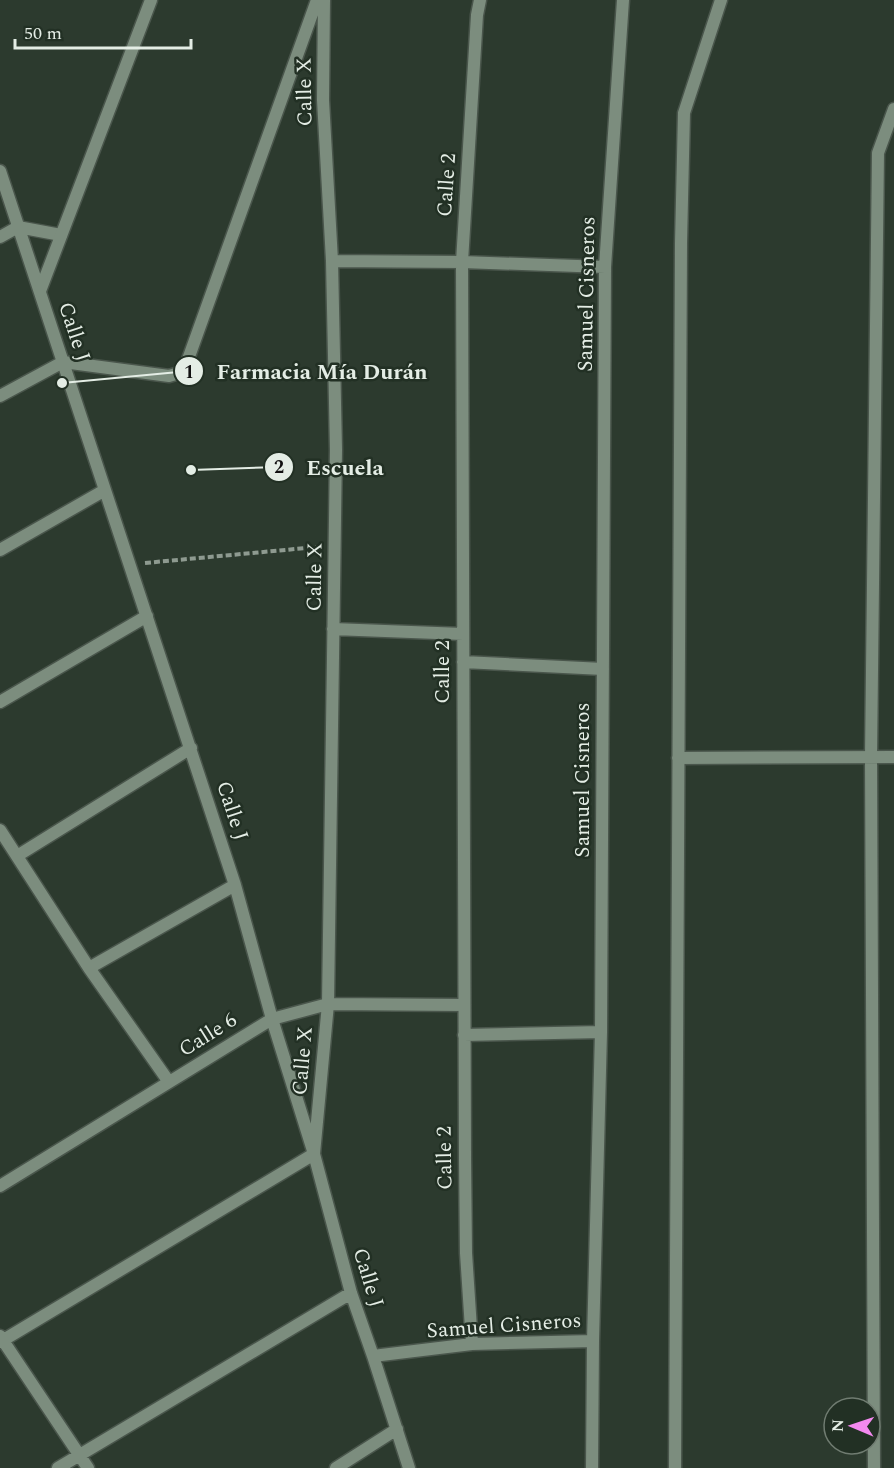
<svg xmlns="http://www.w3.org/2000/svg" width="894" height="1468" font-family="Spectral,serif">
  <rect width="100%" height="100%" fill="#2c3a2e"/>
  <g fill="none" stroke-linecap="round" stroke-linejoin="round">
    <g stroke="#4a564c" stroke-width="15">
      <path id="minor" d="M 0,171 L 235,885 L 272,1019 L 314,1154 L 351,1293 L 373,1356 L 409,1468
        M 0,237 L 18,227 L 61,235
        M 332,261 L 462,262 L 605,267
        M 0,396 L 63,362 L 169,376 L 179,373 L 186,365 L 317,0
        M 0,550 L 105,490
        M 333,629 L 463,634
        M 463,662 L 603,669
        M 0,702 L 147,616
        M 678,758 L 894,757
        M 0,830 L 89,968 L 169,1082
        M 17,856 L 191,748
        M 89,968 L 235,885
        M 464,1035 L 601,1032
        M 0,1186 L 272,1019 L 328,1004 L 464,1005
        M 0,1336 L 88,1468
        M 0,1342 L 314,1154 L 328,1004 L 336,450 L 332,261 L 323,100 L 324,0
        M 472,1344 L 466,1253 L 465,1158 L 462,262 L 477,15 L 480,0
        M 373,1356 L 472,1344 L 593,1341
        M 58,1468 L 351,1293
        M 336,1468 L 397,1429
        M 592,1468 L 593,1341 L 601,1032 L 605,267 L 623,0
        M 675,1468 L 681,243 L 684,113 L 721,0
        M 874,1468 L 871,757 L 878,153 L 894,109"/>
    </g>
    <g stroke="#4a564c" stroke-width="15">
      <path id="tertiary" d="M 40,291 L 151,0"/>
    </g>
    <path stroke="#8e9a90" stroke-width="4" stroke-dasharray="6 3" stroke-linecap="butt" d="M 145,563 L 317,547"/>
    <use href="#minor" stroke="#7c8d7e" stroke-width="12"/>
    <use href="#tertiary" stroke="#7c8d7e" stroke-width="12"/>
  </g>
  <g text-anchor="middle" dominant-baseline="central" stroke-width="5" stroke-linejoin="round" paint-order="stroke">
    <g font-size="21" fill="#e4ede5" stroke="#223024">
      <text transform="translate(305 92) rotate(-91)">Calle X</text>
      <text transform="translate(447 185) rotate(-86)">Calle 2</text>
      <text transform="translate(587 294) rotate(-89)">Samuel Cisneros</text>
      <text transform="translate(74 332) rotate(72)">Calle J</text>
      <text transform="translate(315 577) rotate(-89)">Calle X</text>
      <text transform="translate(443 672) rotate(-90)">Calle 2</text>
      <text transform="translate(583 780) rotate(-90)">Samuel Cisneros</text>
      <text transform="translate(232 811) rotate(72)">Calle J</text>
      <text transform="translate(208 1035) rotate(-32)">Calle 6</text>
      <text transform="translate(303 1061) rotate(-85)">Calle X</text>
      <text transform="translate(445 1158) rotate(-91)">Calle 2</text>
      <text transform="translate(368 1278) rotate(73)">Calle J</text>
      <text transform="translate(504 1326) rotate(-4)">Samuel Cisneros</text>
    </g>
  </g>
  <path fill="none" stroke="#e4ede5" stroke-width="2" d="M62 383L189 371M191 470L279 467"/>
  <g fill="#e4ede5" stroke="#223024" stroke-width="2">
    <circle cx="62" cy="383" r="6"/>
    <circle cx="191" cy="470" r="6"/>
    <circle cx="189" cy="371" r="15"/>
    <circle cx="279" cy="467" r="15"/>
  </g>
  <g font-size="18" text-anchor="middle" font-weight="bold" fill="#111">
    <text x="189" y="378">1</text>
    <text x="279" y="473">2</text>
  </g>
  <g font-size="22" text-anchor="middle" font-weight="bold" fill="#e4ede5" stroke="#223024" stroke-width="5" stroke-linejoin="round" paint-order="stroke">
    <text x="322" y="379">Farmacia Mía Durán</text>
    <text x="345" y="475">Escuela</text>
  </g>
  <g transform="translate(852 1426) rotate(272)"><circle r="28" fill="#223024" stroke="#707c71" stroke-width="1.5"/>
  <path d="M0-4.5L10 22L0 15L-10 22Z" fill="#f489f0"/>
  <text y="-9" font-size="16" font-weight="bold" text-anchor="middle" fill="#e4ede5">N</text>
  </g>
  <path d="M15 39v9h176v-9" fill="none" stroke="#e4ede5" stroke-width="3"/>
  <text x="24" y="39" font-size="18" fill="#e4ede5" stroke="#223024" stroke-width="4.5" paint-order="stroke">50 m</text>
</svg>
